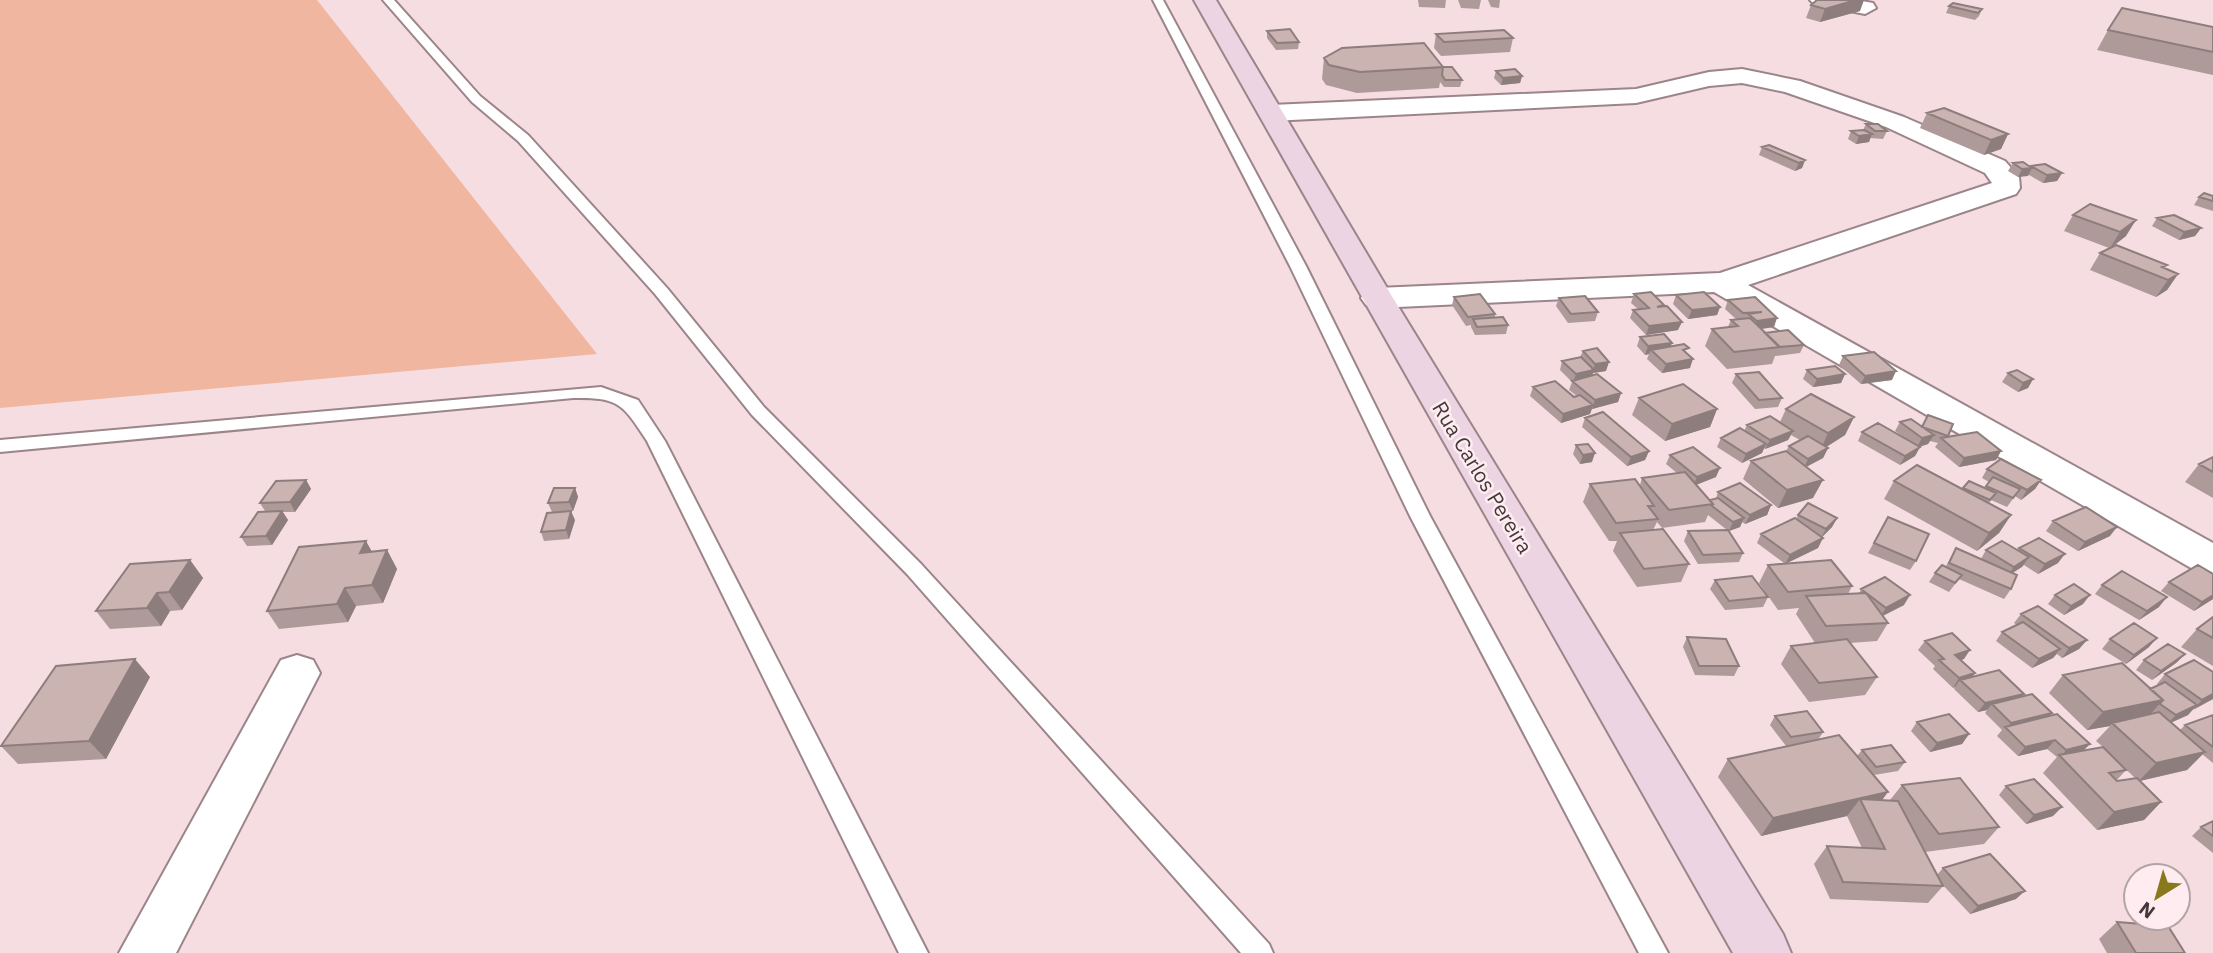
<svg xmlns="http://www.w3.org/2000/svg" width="2213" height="953" font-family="'IBM Plex Sans',sans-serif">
  <rect width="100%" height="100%" fill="#f5dde2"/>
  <path fill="#f1b6a0" d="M 0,0 L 317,0 L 597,354 L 0,408 Z"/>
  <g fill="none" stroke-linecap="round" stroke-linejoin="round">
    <g stroke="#9b858a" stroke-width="4">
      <path id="lane" d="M 383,0 L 394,0 L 480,96 L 528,135 L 667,288 L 764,407 L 921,564 L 1269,944 L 1273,953 L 1241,953 L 907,574 L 752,415 L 655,294 L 518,141 L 472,102 Z
        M 1153,0 L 1163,0 L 1306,266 L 1430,516 L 1668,953 L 1639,953 L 1410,516 L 1290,266 Z
        M 601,387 L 638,400 L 665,441 L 928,953 L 899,953 L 647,441 C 623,404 619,397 573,398 L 0,452 L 0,440 Z"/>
    </g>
    <g stroke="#9b858a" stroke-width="4">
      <path id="street" d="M 1810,0 L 1856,0 L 1873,3 L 1876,8 L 1865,14 L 1814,4 Z
        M 1742,69 L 1800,81 L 1904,117 L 2005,161 L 2019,177 L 2020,188 L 2016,194 L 1748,285 L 2213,543 L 2213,577 L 2198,572 L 1714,292 L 1377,308 L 1366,305 L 1361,298 L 1366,291 L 1377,288 L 1720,273 L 1992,183 L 1985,173 L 1886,127 L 1785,92 L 1742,83 L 1709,86 L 1636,103 L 1271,121 L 1262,118 L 1258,113 L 1262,108 L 1271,105 L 1636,89 L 1709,72 Z
        M 297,655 L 313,660 L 320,673 L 176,953 L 119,953 L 281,660 Z"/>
    </g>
    <g stroke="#9b858a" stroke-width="4">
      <path id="secondary" d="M 1194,0 L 1216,0 L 1393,298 L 1783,934 L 1791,953 L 1733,953 Z"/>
    </g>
    <use href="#lane" fill="#fff" fill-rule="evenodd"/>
    <use href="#street" fill="#fff" fill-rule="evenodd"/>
    <use href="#secondary" fill="#ecd4e2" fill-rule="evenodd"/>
  </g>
  <path fill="#ae9a98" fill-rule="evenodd" d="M 1418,0 L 1446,0 L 1445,8 L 1419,7 Z
    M 1458,0 L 1481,0 L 1479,9 L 1461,8 Z
    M 1488,0 L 1500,0 L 1499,8 L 1491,7 Z
    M 1811,5 L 1860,11 L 1820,22 L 1806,18 Z
    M 1949,6 L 1982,9 L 1979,16 L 1975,20 L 1946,13 Z
    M 2213,27 L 2213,75 L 2097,50 L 2108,30 Z
    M 1267,31 L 1299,42 L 1298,49 L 1276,50 L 1267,38 Z
    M 1436,34 L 1513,38 L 1510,52 L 1441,56 L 1434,48 Z
    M 1324,58 L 1443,67 L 1462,80 L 1460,87 L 1444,87 L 1440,82 L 1439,88 L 1357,93 L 1326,85 L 1322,79 Z
    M 1496,71 L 1522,76 L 1520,83 L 1501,85 L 1494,78 Z
    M 1927,113 L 2008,134 L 2001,149 L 1984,155 L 1920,128 Z
    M 1866,124 L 1887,131 L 1883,139 L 1870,138 L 1869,142 L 1856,144 L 1848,139 L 1851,131 L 1863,130 Z
    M 1762,147 L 1805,160 L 1802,168 L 1795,171 L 1759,155 Z
    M 2013,163 L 2031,167 L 2031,166 L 2062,173 L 2057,181 L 2043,183 L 2029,175 L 2018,177 L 2008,171 Z
    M 2213,196 L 2213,211 L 2194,205 L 2199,197 Z
    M 2090,204 L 2126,236 L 2111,248 L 2167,265 L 2165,268 L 2178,274 L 2167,290 L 2156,297 L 2090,270 L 2100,253 L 2109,248 L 2064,231 L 2073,215 Z
    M 2157,218 L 2201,228 L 2195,236 L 2179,240 L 2152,226 Z
    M 1634,294 L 1664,305 L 1664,307 L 1678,330 L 1646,335 L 1630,318 L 1633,310 L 1638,309 L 1631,303 Z
    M 1676,295 L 1720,307 L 1717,315 L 1688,319 L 1673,304 Z
    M 1454,297 L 1495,314 L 1495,317 L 1508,325 L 1506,334 L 1475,335 L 1471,327 L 1471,325 L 1466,326 L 1452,305 Z
    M 1559,298 L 1598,312 L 1595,321 L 1568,323 L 1556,306 Z
    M 1728,300 L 1774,327 L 1761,329 L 1765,333 L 1804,345 L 1800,353 L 1775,356 L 1772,364 L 1727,369 L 1705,346 L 1712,329 L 1728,327 L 1731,320 L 1736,319 L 1725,309 Z
    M 1640,337 L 1672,343 L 1670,347 L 1687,353 L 1690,368 L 1662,373 L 1647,359 L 1649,354 L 1645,355 L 1637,346 Z
    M 1583,351 L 1606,371 L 1593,373 L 1592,375 L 1621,393 L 1618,402 L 1592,409 L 1590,414 L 1561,423 L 1530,396 L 1533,387 L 1574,397 L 1577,396 L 1569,390 L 1572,382 L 1560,370 L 1562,361 L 1580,357 Z
    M 1843,356 L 1892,380 L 1861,384 L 1839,365 Z
    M 1807,370 L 1845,374 L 1841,383 L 1813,387 L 1803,379 Z
    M 2008,373 L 2033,379 L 2028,388 L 2018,392 L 2002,382 Z
    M 1736,374 L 1782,398 L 1778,407 L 1755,409 L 1732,383 Z
    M 1639,398 L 1717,409 L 1710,427 L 1665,441 L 1632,415 Z
    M 1786,409 L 1854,417 L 1845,435 L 1826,447 L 1828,448 L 1823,458 L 1806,467 L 1813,498 L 1778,508 L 1743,479 L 1751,461 L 1786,451 L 1789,446 L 1800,440 L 1791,435 L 1788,440 L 1765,449 L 1764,448 L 1762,453 L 1742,463 L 1717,447 L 1721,438 L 1744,431 L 1747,425 L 1780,422 Z
    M 1928,415 L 1953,424 L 1947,437 L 2001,451 L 1996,460 L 1959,467 L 1935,447 L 1938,443 L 1930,441 L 1928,444 L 1920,447 L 1915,456 L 1900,465 L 1858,441 L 1862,432 L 1902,436 L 1895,431 L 1900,422 L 1921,427 Z
    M 1585,418 L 1649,451 L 1645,460 L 1627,466 L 1582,427 Z
    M 1576,445 L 1592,462 L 1580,464 L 1573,454 Z
    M 1670,455 L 1716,477 L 1696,485 L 1710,500 L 1716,498 L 1718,492 L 1771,505 L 1767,515 L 1745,524 L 1742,522 L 1740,527 L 1729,531 L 1743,553 L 1739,562 L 1698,564 L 1684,541 L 1688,531 L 1727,530 L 1708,515 L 1705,522 L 1662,528 L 1657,522 L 1653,530 L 1689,564 L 1681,582 L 1637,587 L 1613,551 L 1617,541 L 1609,541 L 1583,502 L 1590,484 L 1640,485 L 1642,478 L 1677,473 L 1666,464 Z
    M 2213,457 L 2213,498 L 2185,482 L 2199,464 Z
    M 1987,469 L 2041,480 L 2035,489 L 2021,500 L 2015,496 L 2007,507 L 1991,500 L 1989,503 L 2011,515 L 1999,533 L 1977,551 L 1884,499 L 1894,481 L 1963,489 L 1969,481 L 1984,488 L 1989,482 L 1982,478 Z
    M 306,480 L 311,489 L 295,512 L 283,512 L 288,520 L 272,545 L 247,546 L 241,537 L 265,511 L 260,503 Z
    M 575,488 L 578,497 L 573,511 L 552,512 L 548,503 Z
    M 1798,515 L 1837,518 L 1832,527 L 1822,537 L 1818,548 L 1787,563 L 1852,586 L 1848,594 L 1859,594 L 1861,589 L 1904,605 L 1883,616 L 1888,623 L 1877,641 L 1850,643 L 1877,677 L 1865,695 L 1809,702 L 1781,664 L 1791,646 L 1815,643 L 1796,614 L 1799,608 L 1778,610 L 1759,583 L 1768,565 L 1784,563 L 1757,543 L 1761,534 L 1796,519 Z
    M 1888,517 L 1916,561 L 1910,570 L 1868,553 Z
    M 575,520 L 569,539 L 544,541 L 541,532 Z
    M 2053,521 L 2110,536 L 2078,551 L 2046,531 Z
    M 1956,548 L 1981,559 L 1986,550 L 2017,551 L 2019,548 L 2058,563 L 2038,574 L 2024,565 L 2013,573 L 2011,589 L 2004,599 L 1959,579 L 1949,592 L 1929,582 L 1935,573 L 1946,566 Z
    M 387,550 L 397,569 L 383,603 L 356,606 L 348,622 L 279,629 L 267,611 L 372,552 Z
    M 190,560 L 203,578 L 182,610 L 170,611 L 161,626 L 110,629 L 96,611 Z
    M 2213,574 L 2213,599 L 2194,611 L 2161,591 L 2169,582 Z
    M 1715,580 L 1768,597 L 1763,607 L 1725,610 L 1710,589 Z
    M 2102,585 L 2159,607 L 2139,620 L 2095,594 Z
    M 2055,595 L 2083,604 L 2064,615 L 2048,604 Z
    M 2021,614 L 2087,640 L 2079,649 L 2062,658 L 2057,654 L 2053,658 L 2032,668 L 1996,641 L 2002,632 L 2017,625 L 2014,623 Z
    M 2213,617 L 2213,666 L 2181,647 L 2197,629 Z
    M 1687,637 L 1739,666 L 1734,676 L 1695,675 L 1683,647 Z
    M 2110,639 L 2149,647 L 2126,664 L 2102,649 Z
    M 1925,641 L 1964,659 L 1961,660 L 1973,677 L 2024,694 L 2022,697 L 2052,713 L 2049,716 L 2084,750 L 2103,747 L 2096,741 L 2110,726 L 2087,730 L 2049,693 L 2063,675 L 2150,689 L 2158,685 L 2157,684 L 2165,674 L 2213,699 L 2193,709 L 2188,715 L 2171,723 L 2180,730 L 2185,725 L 2213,715 L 2213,763 L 2202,754 L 2187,770 L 2140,781 L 2161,802 L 2144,820 L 2097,830 L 2043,773 L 2057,757 L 2047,749 L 2018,756 L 1997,736 L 2002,730 L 1985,713 L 1987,710 L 1978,712 L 1954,689 L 1955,687 L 1953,688 L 1933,669 L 1935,666 L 1918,650 ZM 2109,753 L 2135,778 L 2117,781 L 2116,781 L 2126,770 Z
    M 2185,654 L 2176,663 L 2152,680 L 2136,670 L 2144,660 Z
    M 150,677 L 106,759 L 18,764 L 1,746 Z
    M 1775,716 L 1823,732 L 1818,740 L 1857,756 L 1862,750 L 1905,762 L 1898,771 L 1874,775 L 1882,800 L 1890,800 L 1902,785 L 1999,827 L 1984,844 L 1925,852 L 1937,875 L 1943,868 L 2016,899 L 1970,914 L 1941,883 L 1943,886 L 1928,903 L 1830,899 L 1814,864 L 1827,846 L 1862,848 L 1847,816 L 1761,836 L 1718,777 L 1728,759 L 1786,746 L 1770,725 Z
    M 1917,722 L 1969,734 L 1962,744 L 1930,752 L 1911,731 Z
    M 2006,786 L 2053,816 L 2026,824 L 1999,795 Z
    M 2213,821 L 2213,853 L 2192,836 L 2201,827 Z
    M 2117,922 L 2185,953 L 2107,953 L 2099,939 Z"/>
  <path fill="#8d7d7c" d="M 1856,0 L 1864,0 L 1860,11 L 1820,22 L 1825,9 Z
    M 1522,76 L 1520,83 L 1501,85 L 1503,78 Z
    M 1872,134 L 1869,142 L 1856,144 L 1859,136 Z
    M 2008,134 L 2001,149 L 1984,155 L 1991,140 Z
    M 1805,160 L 1802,168 L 1795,171 L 1799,163 Z
    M 2032,168 L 2028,176 L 2018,177 L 2022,169 Z
    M 2062,173 L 2057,181 L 2043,183 L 2047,175 Z
    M 2136,220 L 2126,236 L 2110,248 L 2120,232 Z
    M 2201,228 L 2195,236 L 2179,240 L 2184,232 Z
    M 2178,274 L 2167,290 L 2156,297 L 2168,280 Z
    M 1720,307 L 1717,315 L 1688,319 L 1692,310 Z
    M 1777,318 L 1774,327 L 1753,330 L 1757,321 Z
    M 1682,322 L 1678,330 L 1646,335 L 1649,326 Z
    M 1672,343 L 1669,351 L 1651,350 L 1649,354 L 1645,355 L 1648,346 Z
    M 1693,359 L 1690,368 L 1662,373 L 1666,364 Z
    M 1609,362 L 1606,371 L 1593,373 L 1591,379 L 1573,383 L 1576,374 L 1593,370 L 1595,364 Z
    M 1896,371 L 1892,380 L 1861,384 L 1865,376 Z
    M 1845,374 L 1841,383 L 1813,387 L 1817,379 Z
    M 2033,379 L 2028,388 L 2018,392 L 2023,383 Z
    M 1621,393 L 1618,402 L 1592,409 L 1595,400 Z
    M 1593,405 L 1590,414 L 1561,423 L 1563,414 Z
    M 1717,409 L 1710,427 L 1665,441 L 1672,424 Z
    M 1854,417 L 1845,435 L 1820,451 L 1828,433 Z
    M 1793,431 L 1788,440 L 1765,449 L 1770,440 Z
    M 1934,435 L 1928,444 L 1917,447 L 1922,438 Z
    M 1766,444 L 1762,453 L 1742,463 L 1746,454 Z
    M 1920,447 L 1915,456 L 1900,465 L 1905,456 Z
    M 1828,448 L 1823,458 L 1804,468 L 1808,459 Z
    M 1649,451 L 1645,460 L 1627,466 L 1631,457 Z
    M 2001,451 L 1996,460 L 1959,467 L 1964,458 Z
    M 1595,453 L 1592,462 L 1580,464 L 1583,455 Z
    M 1720,468 L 1716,477 L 1693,486 L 1697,477 Z
    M 306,480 L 311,489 L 295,512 L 290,502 Z
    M 1823,480 L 1813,498 L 1778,508 L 1787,490 Z
    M 2041,480 L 2035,489 L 2021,500 L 2027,490 Z
    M 575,488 L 578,497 L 573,511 L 569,502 Z
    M 1771,505 L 1767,515 L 1745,524 L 1750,515 Z
    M 282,511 L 288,520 L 272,545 L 266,536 Z
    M 571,511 L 575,520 L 569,539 L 566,530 Z
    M 2011,515 L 1999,533 L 1977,551 L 1989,533 Z
    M 1744,518 L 1740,527 L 1729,531 L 1733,522 Z
    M 1837,518 L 1832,527 L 1821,538 L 1826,529 Z
    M 2117,527 L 2110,536 L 2078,551 L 2085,542 Z
    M 1823,538 L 1818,548 L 1785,564 L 1790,555 Z
    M 366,541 L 376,559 L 360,553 Z
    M 387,550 L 397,569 L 383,603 L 372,585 Z
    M 2065,554 L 2058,563 L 2038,574 L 2045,564 Z
    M 2029,557 L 2022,567 L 2007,576 L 2014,567 Z
    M 190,560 L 203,578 L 182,610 L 169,592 Z
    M 345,588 L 356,606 L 348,622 L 337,604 Z
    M 157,593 L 170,611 L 161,626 L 147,608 Z
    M 1910,595 L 1904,605 L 1880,617 L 1886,608 Z
    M 2090,595 L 2083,604 L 2064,615 L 2071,606 Z
    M 2213,595 L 2213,599 L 2194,611 L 2202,602 Z
    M 2167,597 L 2159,607 L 2139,620 L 2147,611 Z
    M 2157,638 L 2149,647 L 2126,664 L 2134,655 Z
    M 2087,640 L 2079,649 L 2062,658 L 2069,648 Z
    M 2060,649 L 2053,658 L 2032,668 L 2039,659 Z
    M 1970,650 L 1964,659 L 1948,664 L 1955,655 Z
    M 2185,654 L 2176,663 L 2152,680 L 2161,671 Z
    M 135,659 L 150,677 L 106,759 L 89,741 Z
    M 1975,673 L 1969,683 L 1960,680 L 1955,687 L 1953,688 L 1959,678 Z
    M 2024,694 L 2017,703 L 1992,704 L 1987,710 L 1978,712 L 1985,703 Z
    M 2213,694 L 2213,699 L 2193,710 L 2202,700 Z
    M 2163,700 L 2147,718 L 2112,723 L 2110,726 L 2087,730 L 2103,712 Z
    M 2197,705 L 2188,715 L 2167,724 L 2176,715 Z
    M 2052,713 L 2044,722 L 2006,729 L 2011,723 Z
    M 1969,734 L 1962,744 L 1930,752 L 1937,743 Z
    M 2055,740 L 2047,749 L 2018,756 L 2025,747 Z
    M 2090,744 L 2081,753 L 2061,757 L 2066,750 Z
    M 2205,752 L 2187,770 L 2139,781 L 2156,763 Z
    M 1888,792 L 1875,810 L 1860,799 L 1847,816 L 1761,836 L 1773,818 Z
    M 2161,802 L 2144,820 L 2097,830 L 2114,812 Z
    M 2062,807 L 2053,816 L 2026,824 L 2034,815 Z
    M 2025,891 L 2016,899 L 1970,914 L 1978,906 Z"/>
  <path fill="#cab3b1" stroke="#8d7d7c" stroke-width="2" d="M 1817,0 L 1856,0 L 1825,9 L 1811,5 Z
    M 1953,3 L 1982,9 L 1978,13 L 1949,6 Z
    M 2122,8 L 2213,27 L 2213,52 L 2108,30 Z
    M 1290,29 L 1299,42 L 1277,43 L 1267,31 Z
    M 1504,30 L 1513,38 L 1444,42 L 1436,34 Z
    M 1424,43 L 1443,67 L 1360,72 L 1329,65 L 1324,58 L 1342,48 Z
    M 1443,67 L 1452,67 L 1462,80 L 1445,80 L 1442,75 Z
    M 1515,69 L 1522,76 L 1503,78 L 1496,71 Z
    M 1944,108 L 2008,134 L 1991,140 L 1927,113 Z
    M 1866,124 L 1878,124 L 1887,131 L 1875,131 Z
    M 1864,130 L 1872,134 L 1859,136 L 1851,131 Z
    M 1769,145 L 1805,160 L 1799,163 L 1762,147 Z
    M 2023,162 L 2032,168 L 2022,169 L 2013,163 Z
    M 2045,164 L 2062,173 L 2047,175 L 2031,166 Z
    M 2204,193 L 2213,196 L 2213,201 L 2199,197 Z
    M 2090,204 L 2136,220 L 2120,232 L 2073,215 Z
    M 2174,215 L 2201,228 L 2184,232 L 2157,218 Z
    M 2116,245 L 2167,265 L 2162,267 L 2178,274 L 2168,280 L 2100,253 Z
    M 1651,292 L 1664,305 L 1657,307 L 1667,306 L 1682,322 L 1649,326 L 1633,310 L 1649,308 L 1634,294 Z
    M 1704,292 L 1720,307 L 1692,310 L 1676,295 Z
    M 1480,294 L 1495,314 L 1468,317 L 1454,297 Z
    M 1585,296 L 1598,312 L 1571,314 L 1559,298 Z
    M 1755,297 L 1777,318 L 1757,321 L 1748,314 L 1762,312 L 1743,313 L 1728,300 Z
    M 1503,317 L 1508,325 L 1477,327 L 1473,319 Z
    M 1750,318 L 1780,347 L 1734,352 L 1712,329 L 1738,326 L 1731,320 Z
    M 1788,330 L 1804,345 L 1779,347 L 1765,333 Z
    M 1664,334 L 1672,343 L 1648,346 L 1640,337 Z
    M 1684,344 L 1689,348 L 1683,350 L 1693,359 L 1666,364 L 1651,350 Z
    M 1597,348 L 1609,362 L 1595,364 L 1583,351 Z
    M 1874,352 L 1896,371 L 1865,376 L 1843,356 Z
    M 1581,357 L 1594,370 L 1576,374 L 1562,361 Z
    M 1835,366 L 1845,374 L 1817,379 L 1807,370 Z
    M 2017,370 L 2033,379 L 2023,383 L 2008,373 Z
    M 1759,372 L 1782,398 L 1759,400 L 1736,374 Z
    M 1597,374 L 1621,393 L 1595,400 L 1572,381 Z
    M 1555,381 L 1574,397 L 1580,395 L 1593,405 L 1563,414 L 1533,387 Z
    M 1683,384 L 1717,409 L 1672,424 L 1639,398 Z
    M 1811,394 L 1854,417 L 1828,433 L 1786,409 Z
    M 1603,412 L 1649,451 L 1631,457 L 1585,418 Z
    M 1928,415 L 1953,424 L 1948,436 L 1922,427 Z
    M 1770,416 L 1793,431 L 1770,440 L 1747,425 Z
    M 1911,419 L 1934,435 L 1922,438 L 1900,422 Z
    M 1878,423 L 1920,447 L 1905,456 L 1862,432 Z
    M 1740,428 L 1766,444 L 1746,454 L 1721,438 Z
    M 1977,432 L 2001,451 L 1964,458 L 1941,438 Z
    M 1808,436 L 1828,448 L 1808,459 L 1789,446 Z
    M 1588,444 L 1595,453 L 1583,455 L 1576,445 Z
    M 1693,447 L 1720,468 L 1697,477 L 1670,455 Z
    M 1786,451 L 1823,480 L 1787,490 L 1751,461 Z
    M 2213,457 L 2213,472 L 2199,464 Z
    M 2001,459 L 2041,480 L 2027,490 L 1987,469 Z
    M 1917,465 L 2011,515 L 1989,533 L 1894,481 Z
    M 1685,472 L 1713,504 L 1669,510 L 1642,478 Z
    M 1993,477 L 2020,489 L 2013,498 L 1986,486 Z
    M 1635,479 L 1654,506 L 1648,506 L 1658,519 L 1616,523 L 1590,484 Z
    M 306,480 L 290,502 L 260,503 L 276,481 Z
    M 1969,481 L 1996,493 L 1990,500 L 1963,488 Z
    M 1740,483 L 1771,505 L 1750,515 L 1718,492 Z
    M 554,488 L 575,488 L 569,502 L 548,503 Z
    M 1718,498 L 1744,518 L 1733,522 L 1712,506 L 1713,504 L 1710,500 Z
    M 1808,503 L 1837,518 L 1826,529 L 1798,515 Z
    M 2086,507 L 2117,527 L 2085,542 L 2053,521 Z
    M 282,511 L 266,536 L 241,537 L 258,512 Z
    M 571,511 L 566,530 L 541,532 L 547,513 Z
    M 1888,517 L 1929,534 L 1916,561 L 1874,543 Z
    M 1795,518 L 1823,538 L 1790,555 L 1761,534 Z
    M 1663,529 L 1689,564 L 1644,569 L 1620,533 Z
    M 1728,530 L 1743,553 L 1703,555 L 1688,531 Z
    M 2039,538 L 2065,554 L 2045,564 L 2019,548 Z
    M 366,541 L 360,553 L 387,550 L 372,585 L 345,588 L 337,604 L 267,611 L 299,547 Z
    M 2002,541 L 2029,557 L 2014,567 L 1986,550 Z
    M 1956,548 L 2017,575 L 2011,589 L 1949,563 Z
    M 190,560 L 169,592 L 157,593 L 147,608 L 96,611 L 130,564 Z
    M 1831,560 L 1852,586 L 1788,592 L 1768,565 Z
    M 1942,565 L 1962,575 L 1955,583 L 1935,573 Z
    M 2198,565 L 2213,574 L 2213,595 L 2202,602 L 2169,582 Z
    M 2122,571 L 2167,597 L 2147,611 L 2102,585 Z
    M 1752,576 L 1768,597 L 1729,601 L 1715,580 Z
    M 1885,577 L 1910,595 L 1886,608 L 1861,589 Z
    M 2074,584 L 2090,595 L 2071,606 L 2055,595 Z
    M 1866,593 L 1888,623 L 1826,626 L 1806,596 Z
    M 2038,606 L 2087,640 L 2069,648 L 2021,614 Z
    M 2213,617 L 2213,638 L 2197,629 Z
    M 2023,622 L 2060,649 L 2039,659 L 2002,632 Z
    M 2134,623 L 2157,638 L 2134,655 L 2110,639 Z
    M 1952,633 L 1970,650 L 1955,655 L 1975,673 L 1959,678 L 1939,660 L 1944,659 L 1925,641 Z
    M 1687,637 L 1726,639 L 1739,666 L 1699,666 Z
    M 1847,639 L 1877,677 L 1819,683 L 1791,646 Z
    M 2168,644 L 2185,654 L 2161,671 L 2144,660 Z
    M 135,659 L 89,741 L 1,746 L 56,666 Z
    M 2194,660 L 2213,672 L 2213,694 L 2202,700 L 2165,674 Z
    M 2122,663 L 2163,700 L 2103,712 L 2063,675 Z
    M 1999,670 L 2024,694 L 1985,703 L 1960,680 Z
    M 2165,682 L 2197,705 L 2176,715 L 2160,704 L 2163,700 L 2150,689 Z
    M 2032,694 L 2052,713 L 2011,723 L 1992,704 Z
    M 1807,711 L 1823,732 L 1791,737 L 1775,716 Z
    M 2159,712 L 2205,752 L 2156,763 L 2112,723 Z
    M 1949,714 L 1969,734 L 1937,743 L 1917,722 Z
    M 2057,714 L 2090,744 L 2066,750 L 2055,740 L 2025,747 L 2005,727 Z
    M 2213,715 L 2213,747 L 2185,725 Z
    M 1839,735 L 1888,792 L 1773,818 L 1728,759 Z
    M 1891,745 L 1905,762 L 1876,767 L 1862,750 Z
    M 2103,747 L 2126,770 L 2109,773 L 2117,781 L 2137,778 L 2161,802 L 2114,812 L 2059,755 Z
    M 1960,778 L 1999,827 L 1939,834 L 1902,785 Z
    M 2034,779 L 2062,807 L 2034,815 L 2006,786 Z
    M 1860,799 L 1898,801 L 1943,886 L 1843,882 L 1827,846 L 1885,849 Z
    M 2213,821 L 2213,836 L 2201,827 Z
    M 1990,854 L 2025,891 L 1978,906 L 1943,868 Z
    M 2117,922 L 2168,926 L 2185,953 L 2136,953 Z"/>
  <g text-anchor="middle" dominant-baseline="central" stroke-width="5" stroke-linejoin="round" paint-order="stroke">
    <g font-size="21" fill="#42393a" stroke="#ffecf0">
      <text transform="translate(1483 477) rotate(59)">Rua Carlos Pereira</text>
    </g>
  </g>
  <g transform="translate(2157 897) rotate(217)"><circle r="33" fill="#ffecf0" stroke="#b3a4a7" stroke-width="2"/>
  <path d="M0-5L12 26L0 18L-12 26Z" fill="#89791d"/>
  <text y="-10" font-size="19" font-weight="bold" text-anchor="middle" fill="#42393a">N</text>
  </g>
</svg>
